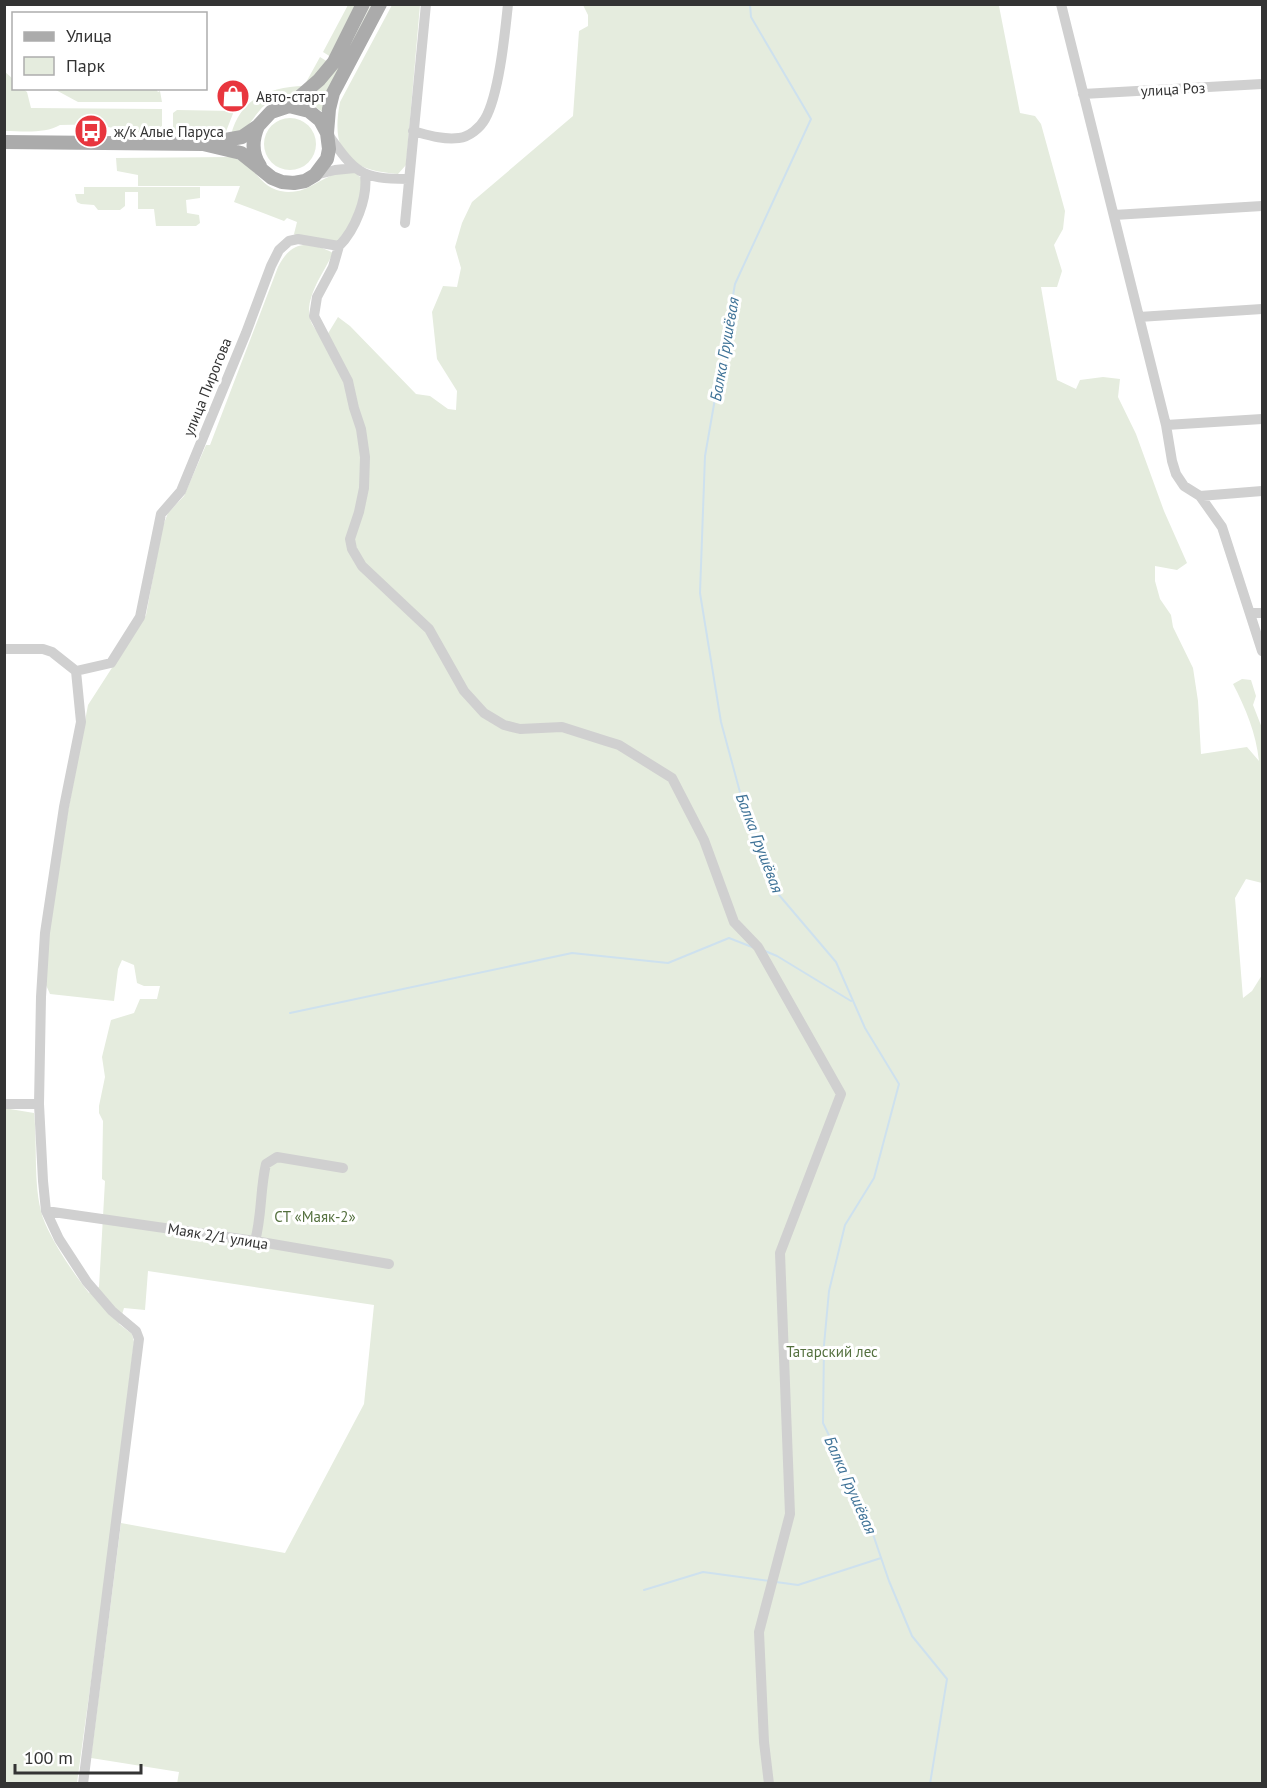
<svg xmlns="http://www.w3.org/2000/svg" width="1267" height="1788" font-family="'PT Sans',sans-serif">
  <rect width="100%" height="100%" fill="#fff"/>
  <path fill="#e5ecde" d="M 348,5 L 356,5 L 331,57 L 323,52 Z
    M 371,5 L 377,5 L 323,112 L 306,101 C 338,76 352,40 371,5 Z
    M 392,5 L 420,5 L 406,165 L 398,174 C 349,170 330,154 340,102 Z
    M 583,5 L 1006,5 L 999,6 L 1020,113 L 1035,116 L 1041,124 L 1065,211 L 1063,229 L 1054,245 L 1062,271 L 1057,287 L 1041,287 L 1057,380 L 1076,389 L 1080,380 L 1103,377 L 1120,379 L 1118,397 L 1136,434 L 1164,511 L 1187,563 L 1177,570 L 1155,566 L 1155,581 L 1160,599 L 1171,615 L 1173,627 L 1193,668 L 1198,701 L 1201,754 L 1247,747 L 1259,761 C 1256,733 1246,709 1233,684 L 1242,679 L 1251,680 L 1256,696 L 1253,705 L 1262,728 L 1262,883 L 1246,879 L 1235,898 L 1243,998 L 1252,991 L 1262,975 L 1262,1783 L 177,1784 L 179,1772 L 91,1758 L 121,1523 L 285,1553 L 364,1404 L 374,1305 L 148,1271 L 145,1310 L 124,1308 L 119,1324 L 132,1334 L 134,1342 L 106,1572 L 77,1783 L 5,1783 L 4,1108 L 34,1113 C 38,1146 32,1192 45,1223 C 55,1246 74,1274 89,1293 L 99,1287 L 105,1181 L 102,1179 L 103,1121 L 99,1113 L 99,1106 L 105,1077 L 102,1057 L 111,1020 L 134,1013 L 140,999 L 157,999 L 160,986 L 144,986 L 137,983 L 134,965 L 122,960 L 118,969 L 114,1001 L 50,994 L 46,985 L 49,934 L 68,811 L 88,705 L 146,615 L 162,528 L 168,513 L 184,496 L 206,445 L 210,445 L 278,267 C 291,241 308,240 333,253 C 324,273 301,301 312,324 C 315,329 320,335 324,340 L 338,317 L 350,326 L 416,394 L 430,396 L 448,409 L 456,410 L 457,391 L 437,359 L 432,312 L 443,286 L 457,287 L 461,268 L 455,247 L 462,223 L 472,202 L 573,116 L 579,31 L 588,26 L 588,15 Z
    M 320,57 L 328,62 C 321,74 309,91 296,96 C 286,100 274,97 265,105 C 253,115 248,133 231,135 C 240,98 270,87 304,86 Z
    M 4,71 L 13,79 L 14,88 L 23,89 L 27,92 L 31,108 L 162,109 L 162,126 C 148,138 125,130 108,127 L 107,124 L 60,125 C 45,134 22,131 5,131 Z
    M 92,89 L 156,89 L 158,92 L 160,91 L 162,102 L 78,102 L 54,89 Z
    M 177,110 L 234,111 L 225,134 L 176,135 L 173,131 L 173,113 Z
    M264 144a26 26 0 1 1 52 0a26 26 0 1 1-52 0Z
    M 230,157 C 259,162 258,198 298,191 C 317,188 351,153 364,184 L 351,225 L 338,242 L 296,236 L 294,234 L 297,222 L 287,218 L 284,221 L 234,202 L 240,186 L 138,186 L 138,175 L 117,171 L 116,158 Z
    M 84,187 L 200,187 L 200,198 L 186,200 L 187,213 L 199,215 L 200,223 L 196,226 L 156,226 L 154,209 L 138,209 L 138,192 L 125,192 L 125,206 L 120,210 L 98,210 L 94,205 L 81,204 L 77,202 L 75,194 L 84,194 Z"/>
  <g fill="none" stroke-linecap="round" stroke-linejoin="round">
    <path stroke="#cee1ee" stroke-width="2" d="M 750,4 L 751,17 L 811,119 L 735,284 L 705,456 L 700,593 L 721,722 L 744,807 L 779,895 L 836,962 L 865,1028 L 899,1084 L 874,1178 L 845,1225 L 829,1291 L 824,1345 L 823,1423 L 864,1508 L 889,1581 L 912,1636 L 947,1679 L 930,1784
      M 765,951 L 777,956 L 851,1001
      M 290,1013 L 572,953 L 668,963 L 729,938 L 752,947
      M 776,1582 L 798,1585 L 881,1558
      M 644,1590 L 703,1572 L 770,1581"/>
    <path stroke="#d0d0d0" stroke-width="10" d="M 1061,4 L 1166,425 L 1172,461 L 1176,474 L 1184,486 L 1200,496 L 1222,527 L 1262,651
      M 1083,94 L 1262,84
      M 413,131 C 428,135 443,140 459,138 C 469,137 480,128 485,119 C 499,95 505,33 508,4
      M 327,133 C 355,172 359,179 408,179
      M 315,175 L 335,170 L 355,168
      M 1114,215 L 1262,206
      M 405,223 L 426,4
      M 339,246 L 333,267 L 317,297 L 314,316 L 348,381 L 354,408 L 361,429 L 365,457 L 364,488 L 359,512 L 350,539 L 352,549 L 362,566 L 429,629 L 464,691 L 484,713 L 504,725 L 520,729 L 562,727 L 606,741 L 619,745 L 672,778 L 704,840 L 734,922 L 758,947 L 841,1094 L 780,1253 L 790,1514 L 759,1632 L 764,1742 L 769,1784
      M 1139,317 L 1262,309
      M 1166,425 L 1262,419
      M 1200,496 L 1262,491
      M 1250,613 L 1262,613
      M 4,649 L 43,649 L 52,652 L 76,671 L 81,722 L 64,807 L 45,933 L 41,997 L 39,1104 L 43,1181 L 46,1211 L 59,1239 L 87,1282 L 112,1311 L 136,1331 L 139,1339 L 83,1784
      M 76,671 L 111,663 L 140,617 L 161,514 L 181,491 L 246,333 L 271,266 L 279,250 L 289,241 L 298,239 L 339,246 C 355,230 368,198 365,175
      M 4,1104 L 39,1104
      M 46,1211 L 255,1241 L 389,1264
      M 255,1241 C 262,1216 260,1189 266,1164 L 277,1157 L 343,1168"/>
    <path stroke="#ababab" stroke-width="14" d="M 289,106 L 319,80 L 334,62 L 363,4
      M 258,126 C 252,140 251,153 260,166
      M 327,133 L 329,109 L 333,93 L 380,4
      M 4,142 L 203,144 L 242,137 L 258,126 L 271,112 L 289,106 L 309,111 L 320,120 L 327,133 L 329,149 L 327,159 L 315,175 L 305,181 L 294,183 L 282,182 L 272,178 L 241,153 L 203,144"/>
  </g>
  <defs>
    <g id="shop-disc" transform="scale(1.725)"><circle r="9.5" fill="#e8363e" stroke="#fff"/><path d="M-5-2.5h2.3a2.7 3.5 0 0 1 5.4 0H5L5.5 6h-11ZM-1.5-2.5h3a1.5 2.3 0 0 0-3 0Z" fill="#fff"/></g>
    <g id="bus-disc" transform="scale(1.725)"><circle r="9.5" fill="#e8363e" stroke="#fff"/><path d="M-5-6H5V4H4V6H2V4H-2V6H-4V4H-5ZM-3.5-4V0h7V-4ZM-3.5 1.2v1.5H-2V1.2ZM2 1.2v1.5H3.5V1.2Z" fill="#fff"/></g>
  </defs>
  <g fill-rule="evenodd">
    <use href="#shop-disc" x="233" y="96"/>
    <use href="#bus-disc" x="91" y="131"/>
  </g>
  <g text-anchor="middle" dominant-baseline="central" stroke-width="6" stroke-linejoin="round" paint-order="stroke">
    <g font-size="15" fill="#333" stroke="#fff">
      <text transform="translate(1173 89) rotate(-3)">улица Роз</text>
      <text transform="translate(207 387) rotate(-68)">улица Пирогова</text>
      <text transform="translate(218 1236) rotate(9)">Маяк 2/1 улица</text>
    </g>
    <g font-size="15" fill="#333" stroke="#fff" text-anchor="start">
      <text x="256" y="96">Авто-старт</text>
      <text x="114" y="131">ж/к Алые Паруса</text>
    </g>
    <g font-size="15" fill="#54703e" stroke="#fff">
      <text x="315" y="1216">СТ «Маяк-2»</text>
      <text x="832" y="1351">Татарский лес</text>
    </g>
    <g font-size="16" font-style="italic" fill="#3e7297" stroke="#fff">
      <text transform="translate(724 349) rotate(-80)">Балка Грушёвая</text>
      <text transform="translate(760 843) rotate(69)">Балка Грушёвая</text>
      <text transform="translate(851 1485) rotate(66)">Балка Грушёвая</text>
    </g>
  </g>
  <rect width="1267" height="1788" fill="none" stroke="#333333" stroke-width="12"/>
  <rect x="12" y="12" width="195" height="78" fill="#ffffff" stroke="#adadad" stroke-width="1.5"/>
  <rect x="24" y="32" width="30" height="9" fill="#ababab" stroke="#adadad" stroke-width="1.5"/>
  <text x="66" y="42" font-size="18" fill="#333333">Улица</text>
  <rect x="24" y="57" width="30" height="18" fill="#e5ecde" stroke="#adadad" stroke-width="1.5"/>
  <text x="66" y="72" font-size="18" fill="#333333">Парк</text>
  <path d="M15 1764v9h126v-9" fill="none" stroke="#333333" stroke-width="3"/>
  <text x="24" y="1764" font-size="18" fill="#333333" stroke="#ffffff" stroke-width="4.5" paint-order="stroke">100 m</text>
</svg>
